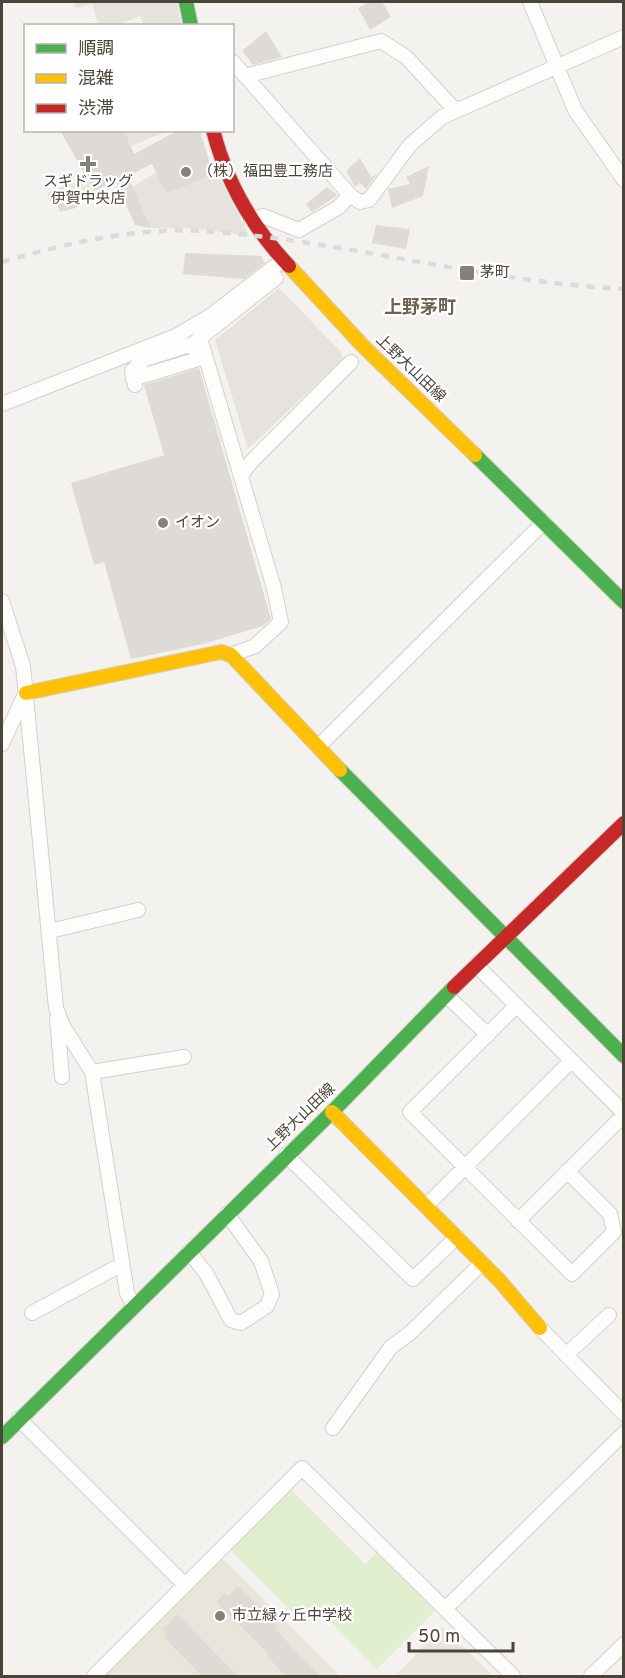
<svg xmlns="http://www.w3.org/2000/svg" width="625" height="1678" font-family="Overpass,'Noto Sans JP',sans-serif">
  <rect width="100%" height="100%" fill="#f4f2ee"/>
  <path fill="#eae5da" d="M 220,1556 L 340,1676 L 100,1676 Z
    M 443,1627 L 493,1676 L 395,1676 Z"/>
  <path fill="#e1eecf" d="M 86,177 L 96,195 L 77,203 L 68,184 Z
    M 290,1489 L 365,1564 L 377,1552 L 435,1611 L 377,1669 L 320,1611 L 305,1625 L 229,1549 Z"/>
  <path fill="#e6e3df" d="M 74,2 L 177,2 L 181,25 L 144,25 L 140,16 L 117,25 L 92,25 L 98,23 L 92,4 L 76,8 Z
    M 124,131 L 168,131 L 131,146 Z
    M 156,172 L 166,194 L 217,172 L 249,236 L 195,228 L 151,228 L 133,187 Z
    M 279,288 L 341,352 L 343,359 L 248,449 L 215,340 Z"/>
  <path fill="#dedbd6" d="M 369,2 L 382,2 L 391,17 L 370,30 L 358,8 Z
    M 266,31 L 282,57 L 253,65 L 242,51 Z
    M 60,130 L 124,130 L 134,154 L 179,130 L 200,130 L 213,174 L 166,194 L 152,164 L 128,176 L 151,228 L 135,225 L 116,181 L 94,191 Z
    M 360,158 L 371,177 L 377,174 L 366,189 L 360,183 L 355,187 L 346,171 Z
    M 429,166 L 423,196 L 392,208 L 388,189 L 410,184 L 406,177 Z
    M 68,184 L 79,207 L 60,212 L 57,203 L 51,203 L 47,194 Z
    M 327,187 L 338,195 L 312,212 L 306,204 Z
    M 376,225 L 410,229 L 406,249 L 372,243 Z
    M 185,253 L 261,256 L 265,263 L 244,279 L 183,274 Z
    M 199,368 L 271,619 L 263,626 L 203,644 L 131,659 L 104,562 L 94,565 L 71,483 L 164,455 L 144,385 Z
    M 238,1586 L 278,1626 L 275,1629 L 321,1677 L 287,1677 L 266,1655 L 268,1653 L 216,1602 L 225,1593 L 228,1596 Z
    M 177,1614 L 239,1677 L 203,1677 L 164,1637 L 167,1633 L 163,1629 Z"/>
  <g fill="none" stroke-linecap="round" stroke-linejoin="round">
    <g stroke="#d2d0cb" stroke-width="16">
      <path id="street" d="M 530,2 L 575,110 L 624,180
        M 232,61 L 350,195 L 360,202 L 369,200 L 410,145 L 442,117 L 624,37
        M 245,76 L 381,41 L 406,57 L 455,110
        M 251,220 L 263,216 L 299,230 L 339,207 L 350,195
        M 133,379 L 198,359 L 193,344
        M 135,385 L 132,371 L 145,359 L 193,344 L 200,338
        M 2,404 L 176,336 L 210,316 L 283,260
        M 241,475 L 252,461 L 351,362
        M 2,601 L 23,666 L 56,1008 L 63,1026 L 92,1072 L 127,1293 L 134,1306
        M 231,655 L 255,646 L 281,622 L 274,588 L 200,338 L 276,278
        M 2,744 L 25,694
        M 318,747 L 544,522
        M 50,931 L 138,910
        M 476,965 L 624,1113
        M 447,996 L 488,1035
        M 516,1006 L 410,1112 L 572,1274 L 614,1232 L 610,1214 L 567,1171
        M 57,1019 L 62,1077
        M 92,1072 L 184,1057
        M 286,1155 L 413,1279 L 457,1237
        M 426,1206 L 571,1061
        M 518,1221 L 624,1115
        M 189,1252 L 206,1273 L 231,1320 L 241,1323 L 267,1306 L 272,1294 L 261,1261 L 227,1214
        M 32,1313 L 115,1268 L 123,1268
        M 540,1328 L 624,1414
        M 566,1355 L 609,1315
        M 19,1419 L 185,1585
        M 333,1428 L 391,1347 L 410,1333 L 482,1263
        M 445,1609 L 624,1433
        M 94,1676 L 302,1468 L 513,1676
        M 591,1676 L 624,1644"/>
    </g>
    <g stroke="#d3cfc5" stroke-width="16">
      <path id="fast" d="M 186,2 L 191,26
        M 475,455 L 624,602
        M 340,770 L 624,1056
        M 2,1437 L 332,1112 L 454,987"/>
    </g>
    <g stroke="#d3cfc5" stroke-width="16">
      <path id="slow" d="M 289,266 L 363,346 L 475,455
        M 26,693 L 221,652 L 231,655 L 340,770
        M 332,1112 L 499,1280 L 540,1328"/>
    </g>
    <g stroke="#d3cfc5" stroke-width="16">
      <path id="jam" d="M 213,130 C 226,181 252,227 289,266
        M 454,987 L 624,823"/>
    </g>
    <use href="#street" stroke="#fdfdfc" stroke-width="14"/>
    <use href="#fast" stroke="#4caf50" stroke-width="14"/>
    <use href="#slow" stroke="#ffc107" stroke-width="14"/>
    <use href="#jam" stroke="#c62828" stroke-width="14"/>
    <path stroke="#dbdbda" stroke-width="4.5" stroke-dasharray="8 8" stroke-linecap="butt" d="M 2,262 C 70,242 146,225 217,232 C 353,243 486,282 624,289"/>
  </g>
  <g fill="#868178" stroke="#fff" stroke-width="2">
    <path d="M85 155h6v6h6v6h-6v6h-6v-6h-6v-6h6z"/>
    <circle cx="186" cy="172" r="6"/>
    <rect x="459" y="265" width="16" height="16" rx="3"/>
    <circle cx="163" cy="523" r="6"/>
    <circle cx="220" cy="1616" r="6"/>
  </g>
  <g text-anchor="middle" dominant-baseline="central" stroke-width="4.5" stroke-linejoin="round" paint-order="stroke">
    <g font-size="15" fill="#4b4439" stroke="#fff" text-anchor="start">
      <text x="198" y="172">（株）福田豊工務店</text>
      <text x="88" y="182" text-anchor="middle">スギドラッグ<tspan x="88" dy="17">伊賀中央店</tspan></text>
      <text x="480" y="273">茅町</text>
      <text x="175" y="523">イオン</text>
      <text x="232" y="1616">市立緑ヶ丘中学校</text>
    </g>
    <g font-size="15" fill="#4b4439" stroke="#fff">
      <text transform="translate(410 369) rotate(44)">上野大山田線</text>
      <text transform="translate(301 1118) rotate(-44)">上野大山田線</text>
    </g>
    <g font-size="18" font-weight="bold" fill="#6e6250" stroke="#fff">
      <text x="420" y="308">上野茅町</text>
    </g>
  </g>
  <rect width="625" height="1678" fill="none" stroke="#4b4439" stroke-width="6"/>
  <rect x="24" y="24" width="210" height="108" fill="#ffffff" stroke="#b7b4b0" stroke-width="1.5"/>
  <rect x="36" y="44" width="30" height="9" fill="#4caf50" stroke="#b7b4b0" stroke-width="1.5"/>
  <text x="78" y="54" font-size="18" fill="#4b4439">順調</text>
  <rect x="36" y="74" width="30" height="9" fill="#ffc107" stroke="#b7b4b0" stroke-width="1.5"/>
  <text x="78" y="84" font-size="18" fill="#4b4439">混雑</text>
  <rect x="36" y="104" width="30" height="9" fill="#c62828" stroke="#b7b4b0" stroke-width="1.5"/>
  <text x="78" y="114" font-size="18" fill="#4b4439">渋滞</text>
  <path d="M409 1642v9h104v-9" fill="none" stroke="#4b4439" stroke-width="3"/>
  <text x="418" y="1642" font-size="18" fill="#4b4439" stroke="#ffffff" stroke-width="4.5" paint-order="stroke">50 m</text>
</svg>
